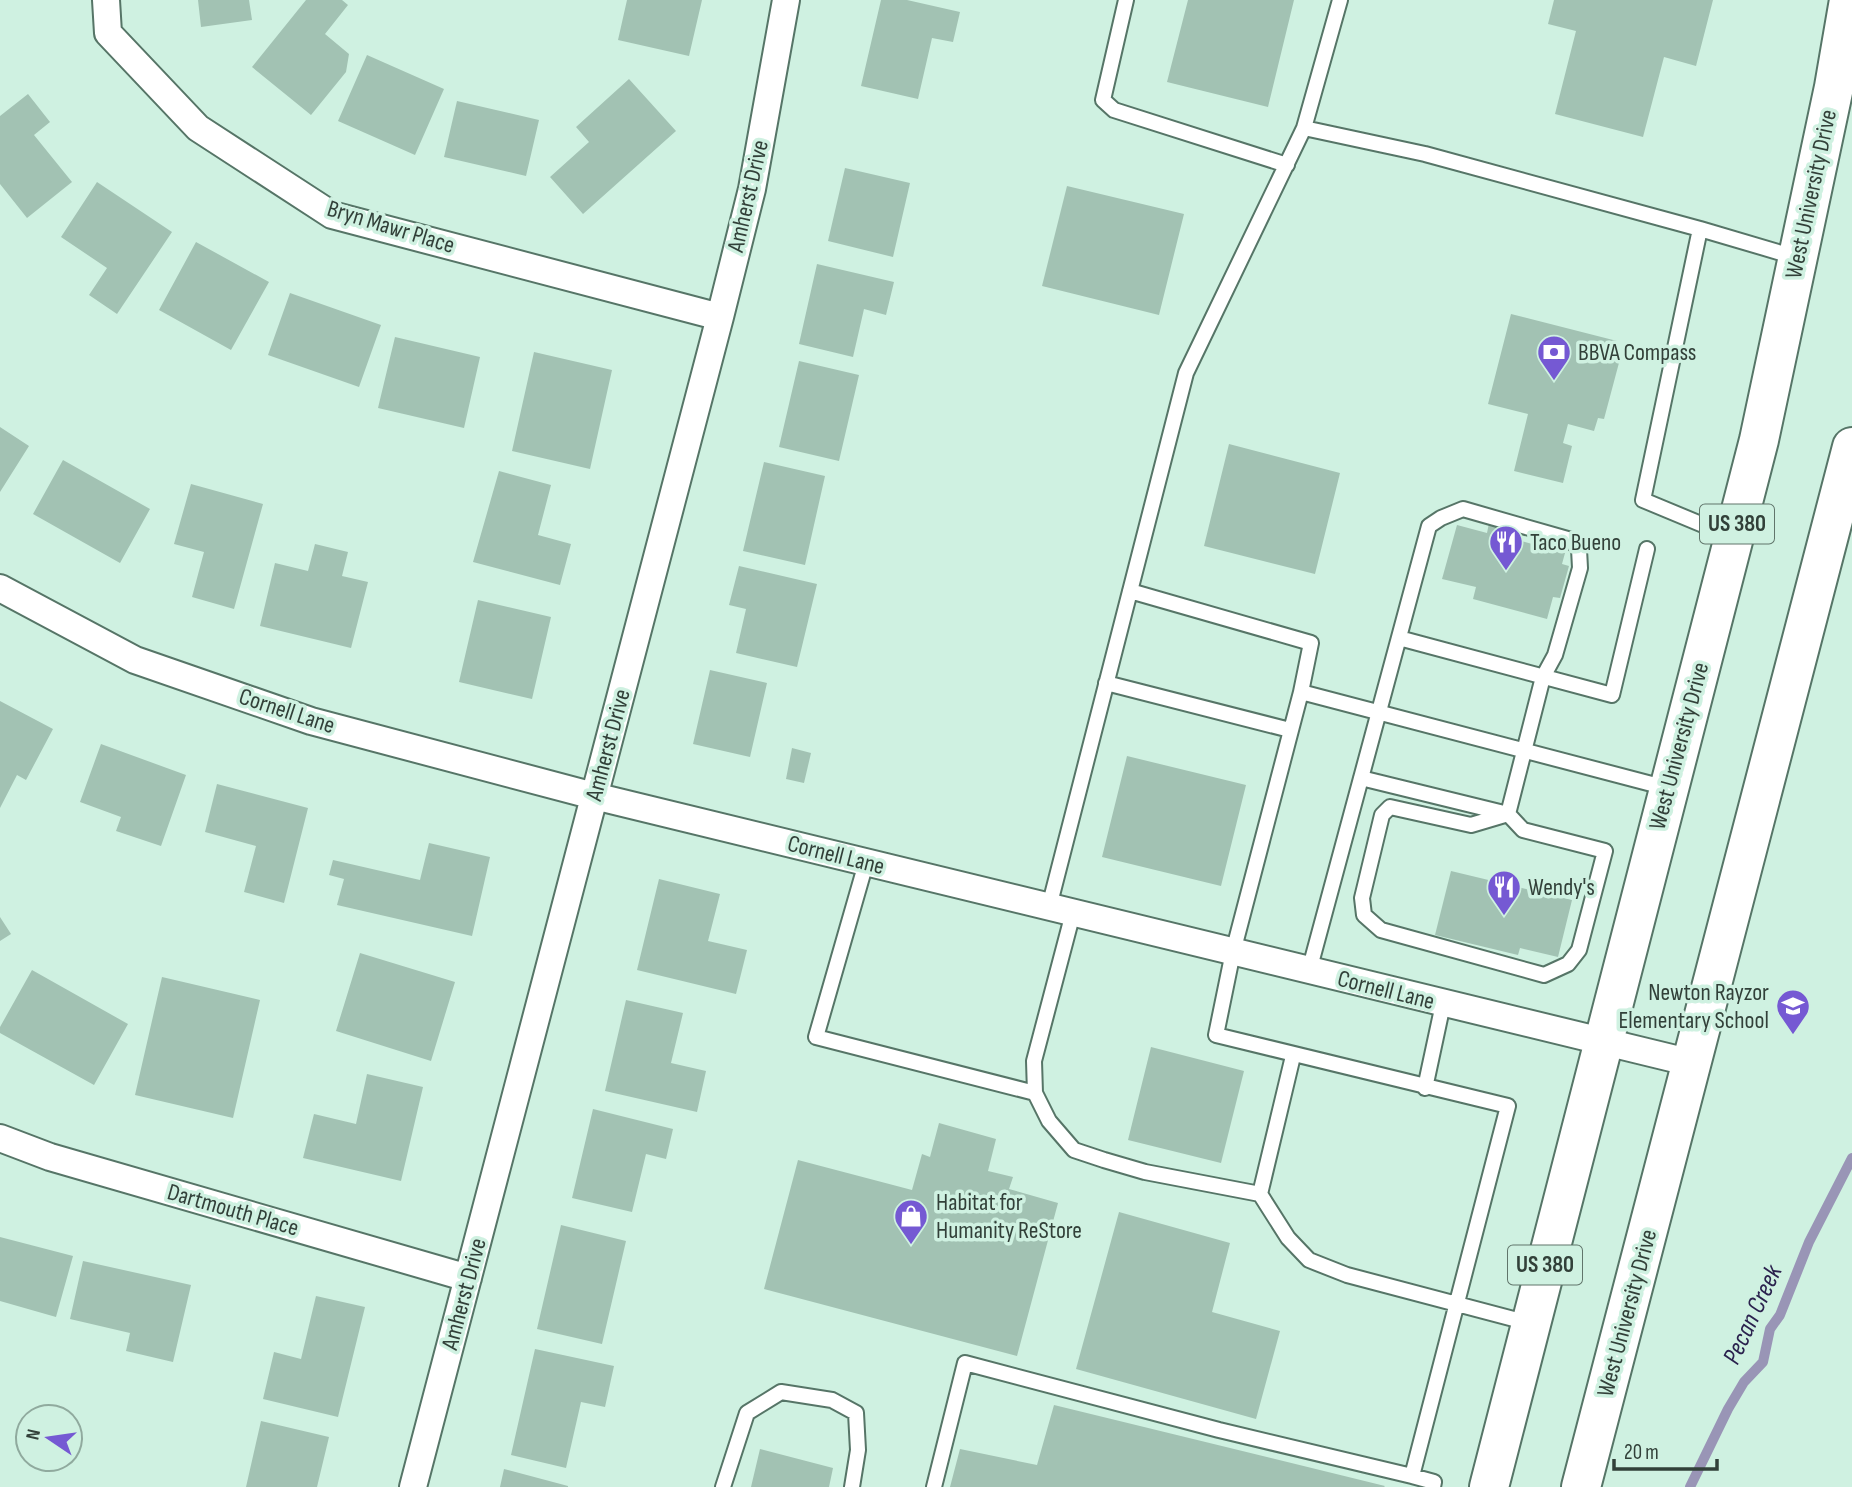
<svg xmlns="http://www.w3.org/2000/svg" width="1852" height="1487" font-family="'Sofia Sans Condensed',sans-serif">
  <rect width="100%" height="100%" fill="#cff1e1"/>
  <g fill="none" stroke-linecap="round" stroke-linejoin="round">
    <path stroke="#9995b6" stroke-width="10" d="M 1690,1487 L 1728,1409 L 1744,1382 L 1763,1362 L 1770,1329 L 1780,1315 L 1809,1242 L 1852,1158"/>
  </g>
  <path fill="#a2c2b3" d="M 198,0 L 249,0 L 252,20 L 201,27 Z
    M 306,0 L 342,0 L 348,5 L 325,34 L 349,54 L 346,72 L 311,115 L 252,67 Z
    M 627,0 L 702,0 L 689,56 L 618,40 Z
    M 881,0 L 907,0 L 960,12 L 953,42 L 932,38 L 918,99 L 861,86 Z
    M 1188,0 L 1294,0 L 1268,107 L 1167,82 Z
    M 1554,0 L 1713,0 L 1696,66 L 1664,57 L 1643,137 L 1555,114 L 1576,31 L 1548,24 Z
    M 367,55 L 444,89 L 415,155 L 338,121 Z
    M 629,79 L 676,131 L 583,214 L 550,177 L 589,142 L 576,127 Z
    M 28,94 L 50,122 L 34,135 L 72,182 L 27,218 L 0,184 L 0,116 Z
    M 457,101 L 539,120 L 526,176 L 444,157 Z
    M 845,168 L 910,183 L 893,257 L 828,241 Z
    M 97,182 L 172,232 L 117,314 L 89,295 L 107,268 L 61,237 Z
    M 1067,186 L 1184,214 L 1159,315 L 1042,286 Z
    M 196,242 L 269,282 L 231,350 L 159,310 Z
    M 817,264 L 894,282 L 886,315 L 864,309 L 853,357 L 799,344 Z
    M 290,293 L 381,325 L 359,387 L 268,355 Z
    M 1511,314 L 1617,341 L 1613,357 L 1620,359 L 1604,419 L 1598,418 L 1594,431 L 1568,424 L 1563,443 L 1572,446 L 1563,483 L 1514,471 L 1528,414 L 1488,404 Z
    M 395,337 L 480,357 L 464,428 L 378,408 Z
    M 534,352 L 612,370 L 590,469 L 512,451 Z
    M 799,361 L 859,375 L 839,461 L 779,447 Z
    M 0,427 L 29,446 L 0,492 Z
    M 1229,444 L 1340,473 L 1315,574 L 1204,546 Z
    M 63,460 L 150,509 L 120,563 L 33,514 Z
    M 764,462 L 825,476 L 805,565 L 743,551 Z
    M 499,471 L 551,485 L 538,535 L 571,544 L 560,585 L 473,562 Z
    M 191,484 L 263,504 L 234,609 L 192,597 L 204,552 L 174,544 Z
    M 1489,523 L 1512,529 L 1510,538 L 1565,553 L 1562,564 L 1569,566 L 1560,598 L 1553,597 L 1547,619 L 1473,599 L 1476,587 L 1442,579 L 1457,525 L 1487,533 Z
    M 315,544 L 348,552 L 342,576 L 368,582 L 351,648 L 260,626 L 275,563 L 308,571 Z
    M 739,566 L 817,584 L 797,667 L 736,653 L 746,609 L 729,605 Z
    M 478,600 L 551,617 L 532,699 L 459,682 Z
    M 710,670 L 767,683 L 750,757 L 693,744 Z
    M 0,701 L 53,729 L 26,780 L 17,775 L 0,808 Z
    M 101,744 L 186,775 L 161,846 L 116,831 L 121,817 L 80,802 Z
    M 792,748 L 811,753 L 804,783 L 786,779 Z
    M 1127,756 L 1246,785 L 1221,886 L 1102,857 Z
    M 217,784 L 308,808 L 284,903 L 244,892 L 256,846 L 205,832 Z
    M 429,843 L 490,857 L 472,936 L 337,905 L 344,879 L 329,875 L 333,860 L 420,880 Z
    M 1451,871 L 1572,900 L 1558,957 L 1520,948 L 1518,955 L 1435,935 Z
    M 659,879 L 720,894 L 708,941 L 747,950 L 736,994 L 637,970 Z
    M 0,917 L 11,934 L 0,941 Z
    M 360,953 L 455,982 L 431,1061 L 336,1031 Z
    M 32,970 L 128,1024 L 94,1085 L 0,1033 L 0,1027 Z
    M 162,977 L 260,1000 L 233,1118 L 135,1095 Z
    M 626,1000 L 683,1013 L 671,1063 L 706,1071 L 697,1112 L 605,1091 Z
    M 1151,1047 L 1244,1071 L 1221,1163 L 1128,1140 Z
    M 367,1074 L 423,1087 L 401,1181 L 303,1158 L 314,1114 L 356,1124 Z
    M 593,1109 L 673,1129 L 666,1159 L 646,1154 L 632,1212 L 572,1198 Z
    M 939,1123 L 996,1139 L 988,1171 L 1013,1177 L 1009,1189 L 1058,1203 L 1017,1356 L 764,1289 L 798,1160 L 912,1190 L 922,1154 L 930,1157 Z
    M 1119,1212 L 1230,1243 L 1212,1312 L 1280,1331 L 1256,1419 L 1076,1369 Z
    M 561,1225 L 626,1241 L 602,1344 L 537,1329 Z
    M 0,1237 L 73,1256 L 56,1317 L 0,1301 Z
    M 83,1261 L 191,1285 L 173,1362 L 126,1351 L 130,1333 L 70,1319 Z
    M 316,1296 L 365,1307 L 338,1417 L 263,1399 L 274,1352 L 301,1359 Z
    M 535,1349 L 614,1366 L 605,1407 L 581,1402 L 566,1468 L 511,1455 Z
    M 1054,1405 L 1385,1486 L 1384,1487 L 950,1487 L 960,1449 L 1037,1465 Z
    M 261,1421 L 329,1437 L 317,1487 L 246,1487 Z
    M 760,1449 L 833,1468 L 829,1487 L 751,1487 Z
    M 504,1469 L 568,1486 L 568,1487 L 500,1487 Z"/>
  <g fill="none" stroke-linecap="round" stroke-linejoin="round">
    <g stroke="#567567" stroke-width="18">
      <path id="service" d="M 1126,0 L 1103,100 L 1114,110 L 1287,165
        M 1304,128 L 1425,154 L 1700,229 L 1643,500 L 1732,537
        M 1700,229 L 1795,257
        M 1130,591 L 1311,643 L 1301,692
        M 1399,638 L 1612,695 L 1647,549
        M 1106,683 L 1290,730
        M 1361,778 L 1508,814 L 1523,830 L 1605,851 L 1579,950 L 1568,964 L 1544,975 L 1381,930 L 1364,915 L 1362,898 L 1382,815 L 1390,807 L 1471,825 L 1508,814
        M 866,863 L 816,1037 L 1035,1093
        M 1049,907 L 1186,373 L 1304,128 L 1340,0
        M 1073,913 L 1034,1061 L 1035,1093 L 1049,1121 L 1074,1150 L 1104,1160 L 1145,1172 L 1260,1194 L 1288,1238 L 1309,1260 L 1347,1275 L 1529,1323
        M 1309,971 L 1429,526 L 1441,518 L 1463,509 L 1571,540 L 1579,549 L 1580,568 L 1555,655 L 1543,677 L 1508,814
        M 1425,1088 L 1443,1004
        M 1260,1194 L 1293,1056
        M 1412,1476 L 1508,1106 L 1216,1035 L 1233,952 L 1301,692 L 1667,788
        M 723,1487 L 747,1413 L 781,1392 L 832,1400 L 856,1413 L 858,1450 L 852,1487
        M 934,1487 L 965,1363 L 1219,1430 L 1412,1476 L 1434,1482 L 1433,1487"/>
    </g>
    <g stroke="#567567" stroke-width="30">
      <path id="minor" d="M 106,0 L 108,33 L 198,128 L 332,215 L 720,317
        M 0,588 L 135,660 L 311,721 L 594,796 L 1692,1063
        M 0,1138 L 50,1157 L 468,1278
        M 413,1487 L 720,317 L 752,189 L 786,0"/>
    </g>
    <g stroke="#567567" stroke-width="42">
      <path id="primary" d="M 1489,1487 L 1759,440 L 1834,87 L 1849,0
        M 1581,1487 L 1852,447"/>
    </g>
    <use href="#service" stroke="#fff" stroke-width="14"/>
    <use href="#minor" stroke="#fff" stroke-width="26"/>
    <use href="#primary" stroke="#fff" stroke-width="38"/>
  </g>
  <defs>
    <g id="bank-pin" transform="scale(1.75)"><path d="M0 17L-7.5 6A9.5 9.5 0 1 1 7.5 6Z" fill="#7559d3" stroke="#cff1e1"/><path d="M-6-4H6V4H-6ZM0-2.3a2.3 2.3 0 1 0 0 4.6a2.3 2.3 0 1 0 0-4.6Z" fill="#fff"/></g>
    <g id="restaurant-pin" transform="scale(1.75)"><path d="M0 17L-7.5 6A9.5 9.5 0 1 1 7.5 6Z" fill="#7559d3" stroke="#cff1e1"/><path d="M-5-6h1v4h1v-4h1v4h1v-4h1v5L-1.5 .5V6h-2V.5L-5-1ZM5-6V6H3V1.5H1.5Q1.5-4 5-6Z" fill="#fff"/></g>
    <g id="school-pin" transform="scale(1.75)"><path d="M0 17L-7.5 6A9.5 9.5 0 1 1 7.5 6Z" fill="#7559d3" stroke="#cff1e1"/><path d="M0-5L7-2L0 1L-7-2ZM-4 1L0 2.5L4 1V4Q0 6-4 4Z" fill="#fff"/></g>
    <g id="shop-pin" transform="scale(1.75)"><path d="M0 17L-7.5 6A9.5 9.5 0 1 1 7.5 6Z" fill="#7559d3" stroke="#cff1e1"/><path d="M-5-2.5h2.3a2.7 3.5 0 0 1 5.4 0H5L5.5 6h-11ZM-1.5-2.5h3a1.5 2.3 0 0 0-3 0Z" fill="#fff"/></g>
  </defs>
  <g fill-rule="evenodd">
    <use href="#bank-pin" x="1554" y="352"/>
    <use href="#restaurant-pin" x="1506" y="542"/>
    <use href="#restaurant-pin" x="1504" y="887"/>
    <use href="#school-pin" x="1793" y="1006"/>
    <use href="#shop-pin" x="911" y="1216"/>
  </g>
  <g text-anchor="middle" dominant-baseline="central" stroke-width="7" stroke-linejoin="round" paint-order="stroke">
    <g fill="#cff1e1" stroke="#61756b" stroke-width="2">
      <rect x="1700" y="504.5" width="74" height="39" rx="5"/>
      <rect x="1508" y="1245.5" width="74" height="39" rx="5"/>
    </g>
    <g font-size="23" font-weight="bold" fill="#324039">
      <text x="1737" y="524">US 380</text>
      <text x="1545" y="1265">US 380</text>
    </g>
    <g font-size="24" fill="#324039" stroke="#cff1e1">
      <text transform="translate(1811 194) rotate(-78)">West University Drive</text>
      <text transform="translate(748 196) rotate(-77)">Amherst Drive</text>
      <text transform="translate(391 227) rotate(17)">Bryn Mawr Place</text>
      <text transform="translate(287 711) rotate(18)">Cornell Lane</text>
      <text transform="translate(608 745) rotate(-75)">Amherst Drive</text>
      <text transform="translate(1679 746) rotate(-75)">West University Drive</text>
      <text transform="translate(836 855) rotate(14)">Cornell Lane</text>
      <text transform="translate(1386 990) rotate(14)">Cornell Lane</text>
      <text transform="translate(233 1210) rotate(16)">Dartmouth Place</text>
      <text transform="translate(464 1294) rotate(-75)">Amherst Drive</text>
      <text transform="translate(1627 1313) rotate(-75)">West University Drive</text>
    </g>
    <g font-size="24" fill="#324039" stroke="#cff1e1" text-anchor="start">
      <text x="1578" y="352">BBVA Compass</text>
      <text x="1530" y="542">Taco Bueno</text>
      <text x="1528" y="887">Wendy's</text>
      <text x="1769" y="992" text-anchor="end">Newton Rayzor<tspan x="1769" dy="28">Elementary School</tspan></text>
      <text x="936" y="1202">Habitat for<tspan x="936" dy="28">Humanity ReStore</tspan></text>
    </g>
    <g font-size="26" font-style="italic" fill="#2b224e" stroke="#cff1e1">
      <text transform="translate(1753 1315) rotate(-65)">Pecan Creek</text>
    </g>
  </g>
  <g transform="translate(49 1438) rotate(283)"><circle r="33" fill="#cff1e1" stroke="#90aa9e" stroke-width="2"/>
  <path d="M0-5L12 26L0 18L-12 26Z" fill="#7559d3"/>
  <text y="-10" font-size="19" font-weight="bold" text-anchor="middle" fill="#324039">N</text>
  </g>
  <path d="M1614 1459v10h103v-10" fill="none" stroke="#324039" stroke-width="3.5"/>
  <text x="1624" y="1459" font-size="21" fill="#324039" stroke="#cff1e1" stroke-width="5" paint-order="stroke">20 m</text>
</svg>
